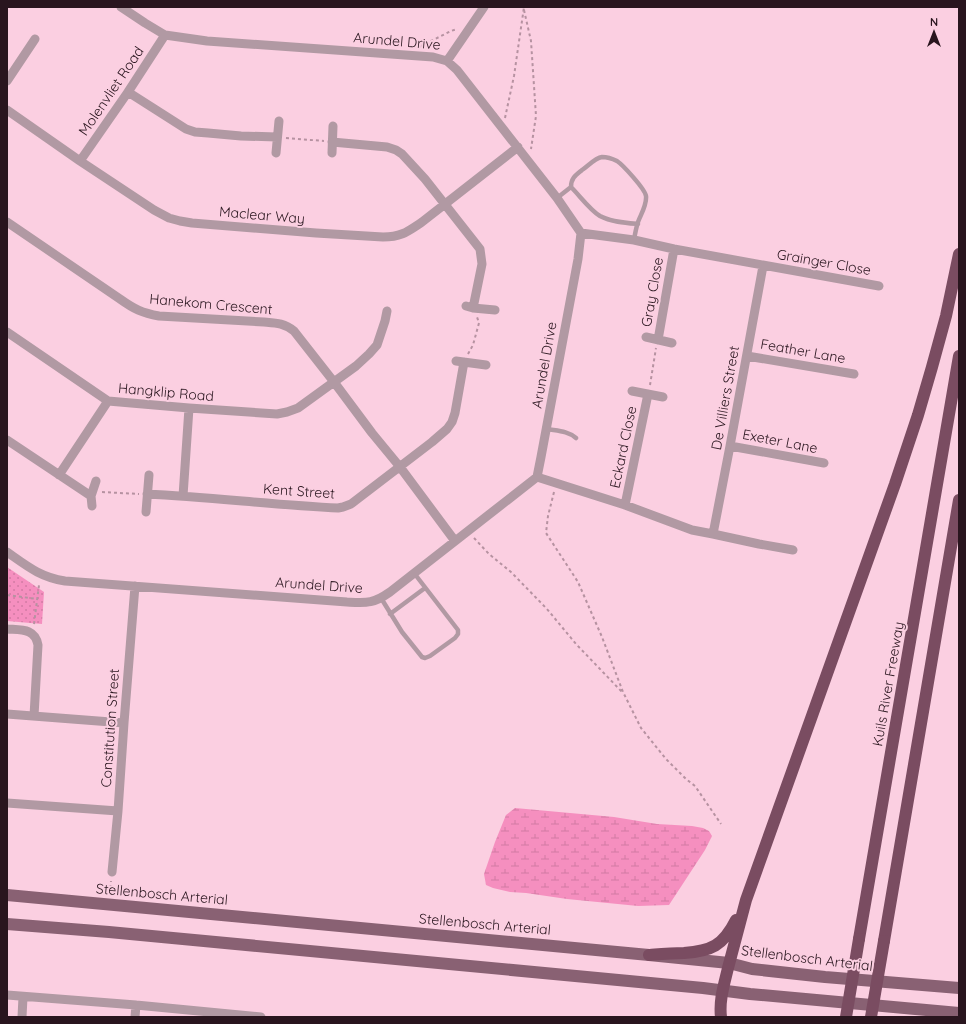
<svg xmlns="http://www.w3.org/2000/svg" width="966" height="1024" font-family="Quicksand,sans-serif">
  <defs>
    <pattern id="wetland-marsh" width="20" height="14" patternUnits="userSpaceOnUse"><rect width="20" height="14" fill="#f58fbf"/><path d="M1 5h8M5 5V1M11 12h8M15 12V8" fill="none" stroke="#d27aa4"/></pattern>
    <pattern id="park-dots" width="8" height="8" patternUnits="userSpaceOnUse"><rect width="8" height="8" fill="#f58fbf"/><path d="M2 2h.1M6 6h.1" fill="none" stroke="#d27aa4" stroke-width="1.8" stroke-linecap="round"/></pattern>
  </defs>
  <rect width="100%" height="100%" fill="#fbcfe1"/>
  <path fill="url(#wetland-marsh)" d="M 515,808 L 614,817 L 657,824 L 692,826 L 703,828 L 709,831 L 712,836 L 705,850 L 669,905 L 638,906 L 567,899 L 526,893 L 510,892 L 493,888 L 486,885 L 484,874 L 495,842 L 506,815 Z"/>
  <path fill="url(#park-dots)" d="M 7,567 L 44,592 L 42,624 L 7,621 Z"/>
  <g fill="none" stroke-linecap="round" stroke-linejoin="round">
    <path stroke="#b692a1" stroke-width="2" stroke-dasharray="3 3" stroke-linecap="butt" d="M 524,10 L 531,41 L 536,116 L 531,149
      M 420,47 L 421,46 L 451,31 L 457,29
      M 505,118 L 514,76 L 524,7
      M 286,138 L 324,141
      M 468,354 L 473,345 L 479,323 L 477,317
      M 650,385 L 656,348
      M 102,492 L 139,494
      M 554,492 L 548,516 L 546,533 L 578,582 L 602,637 L 623,692 L 641,728 L 666,759 L 686,779 L 695,786 L 721,824
      M 474,538 L 489,554 L 511,572 L 547,609 L 576,644 L 622,692
      M 7,595 L 37,599
      M 34,624 L 39,585 L 40,583
      M 110,894 L 111,881"/>
    <path stroke="#b199a3" stroke-width="4.5" d="M 571,187 C 580,196 590,210 600,216 C 611,222 626,223 638,224
      M 557,198 L 571,187 C 571,178 576,175 582,170 C 588,166 595,158 602,157 C 607,157 613,159 617,161 C 623,165 645,189 646,196 C 647,205 641,214 638,222 C 636,228 635,234 634,240
      M 547,429 C 558,431 568,431 576,438
      M 381,598 L 402,632 L 422,657 L 425,658 L 430,656 L 455,638 L 458,634 L 458,630 L 414,573
      M 390,614 L 425,588"/>
    <path stroke="#b199a3" stroke-width="9" d="M 447,61 L 484,7
      M 7,81 L 35,39
      M 128,92 L 186,129 L 195,132 L 208,133 L 241,136 L 277,137
      M 7,110 L 80,161 L 154,210 L 169,218 L 180,221 L 192,223 L 316,233 L 383,237 C 401,237 407,232 422,222 L 518,147
      M 332,142 L 387,147 L 396,150 L 402,154 L 425,179 L 480,249 L 482,264 L 473,308
      M 276,153 L 279,121
      M 332,153 L 333,126
      M 80,161 L 128,92 L 165,35
      M 7,222 L 120,299 C 134,309 142,313 159,316 L 264,322 C 276,323 284,323 294,331 L 334,382 L 372,433 L 400,467 L 455,541
      M 581,233 L 634,240 L 674,249 L 879,286
      M 466,306 L 473,308 L 495,310
      M 7,332 L 108,401 L 189,408 L 277,414 L 287,412 L 298,408 L 356,366 L 369,354 L 377,345 L 385,321 L 387,311
      M 646,337 L 672,343
      M 658,340 L 674,249
      M 747,356 L 854,374
      M 456,361 L 486,365
      M 632,391 L 663,397
      M 7,440 L 91,496
      M 730,446 L 824,463
      M 59,475 L 108,401
      M 537,477 L 625,505 L 692,530 L 713,534 L 730,446 L 763,266
      M 147,494 C 211,497 274,505 338,508 L 343,507 L 351,504 L 432,442 L 447,429 L 452,422 L 455,413 L 464,362
      M 183,496 L 189,408
      M 625,505 L 648,394
      M 92,506 L 91,496 L 96,481
      M 146,512 L 149,475
      M 713,534 L 759,544 L 793,550
      M 7,552 C 27,566 40,577 65,581 L 347,602 C 367,603 373,604 390,592 L 537,477 L 541,457 L 578,259 L 581,233 L 557,198 L 457,70 L 447,61 L 433,57 L 207,41 L 165,35 L 145,23 L 121,7
      M 7,629 C 21,630 35,628 38,645 L 34,716
      M 7,714 L 124,723
      M 7,803 L 118,811
      M 112,872 L 118,811 L 124,723 L 135,586
      M 7,995 L 136,1005 L 261,1017
      M 22,1017 L 23,997
      M 135,1017 L 136,1005"/>
    <path stroke="#896173" stroke-width="12" d="M 7,895 L 649,955 L 729,963 L 752,969 L 825,977 L 959,988
      M 7,924 L 109,932 L 703,988 L 750,994 L 959,1013"/>
    <path stroke="#7a4c61" stroke-width="12" d="M 859,939 L 959,356
      M 884,941 L 959,500
      M 649,955 C 661,954 672,953 684,953 C 711,951 723,946 736,920
      M 721,1017 C 719,1000 724,985 728,968 C 734,945 740,923 746,900 L 895,484 L 918,415 L 932,367 L 946,316 L 959,254"/>
    <path stroke="#7a4c61" stroke-width="12" d="M 846,1017 L 859,939
      M 871,1017 L 884,941"/>
  </g>
  <g text-anchor="middle" dominant-baseline="central" stroke-width="4" stroke-linejoin="round" paint-order="stroke">
    <g font-size="14" fill="#29151e" stroke="#fbcfe1">
      <text transform="translate(397 41) rotate(5)">Arundel Drive</text>
      <text transform="translate(111 91) rotate(-56)">Molenvliet Road</text>
      <text transform="translate(262 215) rotate(5)">Maclear Way</text>
      <text transform="translate(824 262) rotate(10)">Grainger Close</text>
      <text transform="translate(652 292) rotate(-80)">Gray Close</text>
      <text transform="translate(211 304) rotate(5)">Hanekom Crescent</text>
      <text transform="translate(803 351) rotate(10)">Feather Lane</text>
      <text transform="translate(544 365) rotate(-80)">Arundel Drive</text>
      <text transform="translate(166 392) rotate(5)">Hangklip Road</text>
      <text transform="translate(725 398) rotate(-80)">De Villiers Street</text>
      <text transform="translate(780 441) rotate(11)">Exeter Lane</text>
      <text transform="translate(623 447) rotate(-78)">Eckard Close</text>
      <text transform="translate(299 491) rotate(4)">Kent Street</text>
      <text transform="translate(319 585) rotate(4)">Arundel Drive</text>
      <text transform="translate(888 684) rotate(-80)">Kuils River Freeway</text>
      <text transform="translate(110 728) rotate(-86)">Constitution Street</text>
      <text transform="translate(162 894) rotate(5)">Stellenbosch Arterial</text>
      <text transform="translate(485 924) rotate(5)">Stellenbosch Arterial</text>
      <text transform="translate(807 958) rotate(7)">Stellenbosch Arterial</text>
    </g>
  </g>
  <rect width="966" height="1024" fill="none" stroke="#29151e" stroke-width="16"/>
  <g transform="translate(934 32)" stroke="#fbcfe1" stroke-width="3" paint-order="stroke">
  <path d="M0-3L7 15L0 10L-7 15Z" fill="#29151e"/>
  <text y="-6" font-size="11" font-weight="bold" text-anchor="middle" fill="#29151e">N</text>
  </g>
</svg>
